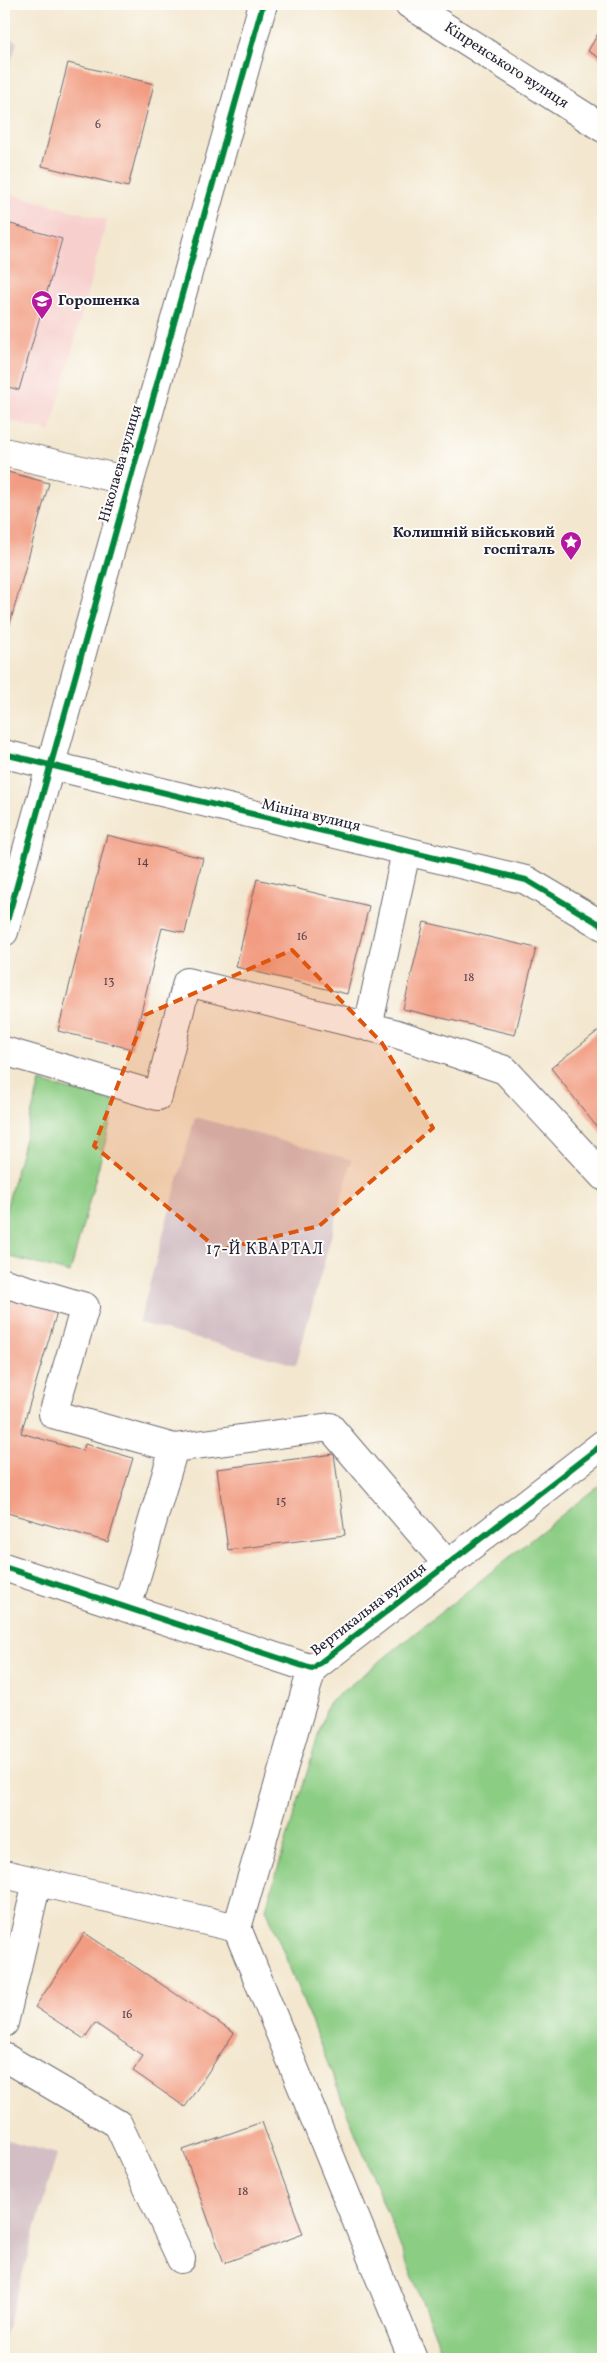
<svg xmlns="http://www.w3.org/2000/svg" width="607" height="2363" font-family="Vollkorn,serif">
  <rect width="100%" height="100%" fill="#fdfcf7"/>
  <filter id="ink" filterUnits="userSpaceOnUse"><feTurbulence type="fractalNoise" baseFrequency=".02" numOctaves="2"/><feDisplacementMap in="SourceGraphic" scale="10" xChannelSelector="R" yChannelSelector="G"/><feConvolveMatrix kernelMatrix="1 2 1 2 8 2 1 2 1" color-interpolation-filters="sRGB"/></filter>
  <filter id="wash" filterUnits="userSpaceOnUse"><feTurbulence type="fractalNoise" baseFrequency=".0096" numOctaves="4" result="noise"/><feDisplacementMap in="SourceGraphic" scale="20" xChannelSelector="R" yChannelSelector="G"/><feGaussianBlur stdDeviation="1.12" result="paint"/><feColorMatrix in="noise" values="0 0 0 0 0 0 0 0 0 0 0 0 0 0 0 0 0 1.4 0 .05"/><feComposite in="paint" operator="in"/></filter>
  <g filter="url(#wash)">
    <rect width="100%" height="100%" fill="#f3e7cf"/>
    <path fill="#f7d0ce" d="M 4,192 L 107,220 L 50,432 L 4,419 Z"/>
    <path fill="#d2bec4" d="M 4,34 L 17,42 L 4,87 Z
      M 195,1117 L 352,1160 L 296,1365 L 139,1323 Z
      M 4,2139 L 57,2154 L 4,2338 Z"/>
    <path fill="#8ccd84" stroke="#577860" d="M 40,1082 L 116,1102 L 70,1273 L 4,1255 L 4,1217 Z
      M 603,1482 L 603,2359 L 445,2359 L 266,1908 L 328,1703 Z"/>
    <g id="blocks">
      <path fill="#f29d83" d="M 603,25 L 603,60 L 588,51 Z
        M 68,63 L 154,84 L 128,187 L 42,166 Z
        M 4,222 L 62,239 L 19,390 L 4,386 Z
        M 4,471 L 49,483 L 4,645 Z
        M 107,835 L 203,858 L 185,933 L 162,928 L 132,1049 L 58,1031 Z
        M 257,879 L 369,906 L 347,994 L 236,967 Z
        M 424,922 L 536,948 L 515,1035 L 403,1009 Z
        M 603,1027 L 603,1135 L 551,1068 Z
        M 4,1296 L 57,1312 L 21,1433 L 83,1451 L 85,1444 L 133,1458 L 108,1542 L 4,1512 Z
        M 334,1454 L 345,1535 L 228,1550 L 217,1469 Z
        M 85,1933 L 234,2033 L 185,2107 L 133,2071 L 143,2056 L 95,2023 L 84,2039 L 35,2007 Z
        M 262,2122 L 303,2234 L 224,2263 L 183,2150 Z"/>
    </g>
  </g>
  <g filter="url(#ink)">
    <use href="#blocks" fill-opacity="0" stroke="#6b676f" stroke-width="1"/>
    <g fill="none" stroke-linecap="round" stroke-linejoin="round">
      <g stroke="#6b676f" stroke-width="30">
        <path id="minor" d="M 409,4 L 603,128
          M 4,452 L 129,481
          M 4,754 L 526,880 L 603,926
          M 4,932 L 263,4
          M 368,1027 L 406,852
          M 4,1051 L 158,1096 L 187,982 L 394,1033 L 505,1070 L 603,1176
          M 4,1283 L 85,1307 L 53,1414 L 174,1448 L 127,1608
          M 174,1448 L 330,1427 L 448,1565
          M 4,1567 L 312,1669 L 603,1444
          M 4,1874 L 237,1928 L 312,1669
          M 237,1928 L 413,2359
          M 4,2023 L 37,1882
          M 4,2057 L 118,2124 L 181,2259"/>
      </g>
      <use href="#minor" stroke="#fff" stroke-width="28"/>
      <g stroke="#fdfcf7" stroke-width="9">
        <path id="cycleway" d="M 4,754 L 526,880 L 603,926
          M 4,932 L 263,4
          M 4,1567 L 312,1669 L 603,1444"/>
      </g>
      <use href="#cycleway" stroke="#00873e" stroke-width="6"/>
    </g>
  </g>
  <path fill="#de560e" fill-opacity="0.2" stroke="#de560e" stroke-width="4" stroke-dasharray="10 6" stroke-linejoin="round" d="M 292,950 L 382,1043 L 433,1128 L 319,1226 L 219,1250 L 94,1146 L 145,1015 Z"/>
  <defs>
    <g id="school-pin" transform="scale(1.125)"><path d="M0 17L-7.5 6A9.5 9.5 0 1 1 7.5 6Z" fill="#b5179e" stroke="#fdfcf7"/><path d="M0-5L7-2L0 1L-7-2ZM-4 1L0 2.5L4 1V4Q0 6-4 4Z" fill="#fff"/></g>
    <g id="sight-pin" transform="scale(1.125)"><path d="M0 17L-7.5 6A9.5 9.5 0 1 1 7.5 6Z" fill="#b5179e" stroke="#fdfcf7"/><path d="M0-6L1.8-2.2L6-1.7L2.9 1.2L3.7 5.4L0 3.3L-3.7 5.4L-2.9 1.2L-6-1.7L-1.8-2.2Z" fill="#fff"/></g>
  </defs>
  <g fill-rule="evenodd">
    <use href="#school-pin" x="42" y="301"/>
    <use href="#sight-pin" x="571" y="542"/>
  </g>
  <g text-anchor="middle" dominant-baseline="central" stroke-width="4" stroke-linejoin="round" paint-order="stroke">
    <g font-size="12" fill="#56414d">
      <text x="98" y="125">6</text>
      <text x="143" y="862">14</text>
      <text x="302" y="937">16</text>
      <text x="469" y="978">18</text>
      <text x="109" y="982">13</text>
      <text x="281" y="1502">15</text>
      <text x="127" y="2015">16</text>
      <text x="243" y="2192">18</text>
    </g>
    <g font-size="15" fill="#22223b" stroke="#fdfcf7">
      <text transform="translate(506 66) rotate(33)">Кіпренського вулиця</text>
      <text transform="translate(121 464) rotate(-74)">Ніколаєва вулиця</text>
      <text transform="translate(311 816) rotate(13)">Мініна вулиця</text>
      <text transform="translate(369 1610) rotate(-38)">Вертикальна вулиця</text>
    </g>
    <g font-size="15" font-weight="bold" fill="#22223b" stroke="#fdfcf7" text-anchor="start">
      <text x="58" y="301">Горошенка</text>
      <text x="555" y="533" text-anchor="end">Колишній військовий<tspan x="555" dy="17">госпіталь</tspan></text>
    </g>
    <g font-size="16" letter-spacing="1" fill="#22223b" stroke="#fdfcf7">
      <text x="265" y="1250">17-Й КВАРТАЛ</text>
    </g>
  </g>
  <rect width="607" height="2363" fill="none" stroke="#fdfcf7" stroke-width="20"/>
</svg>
